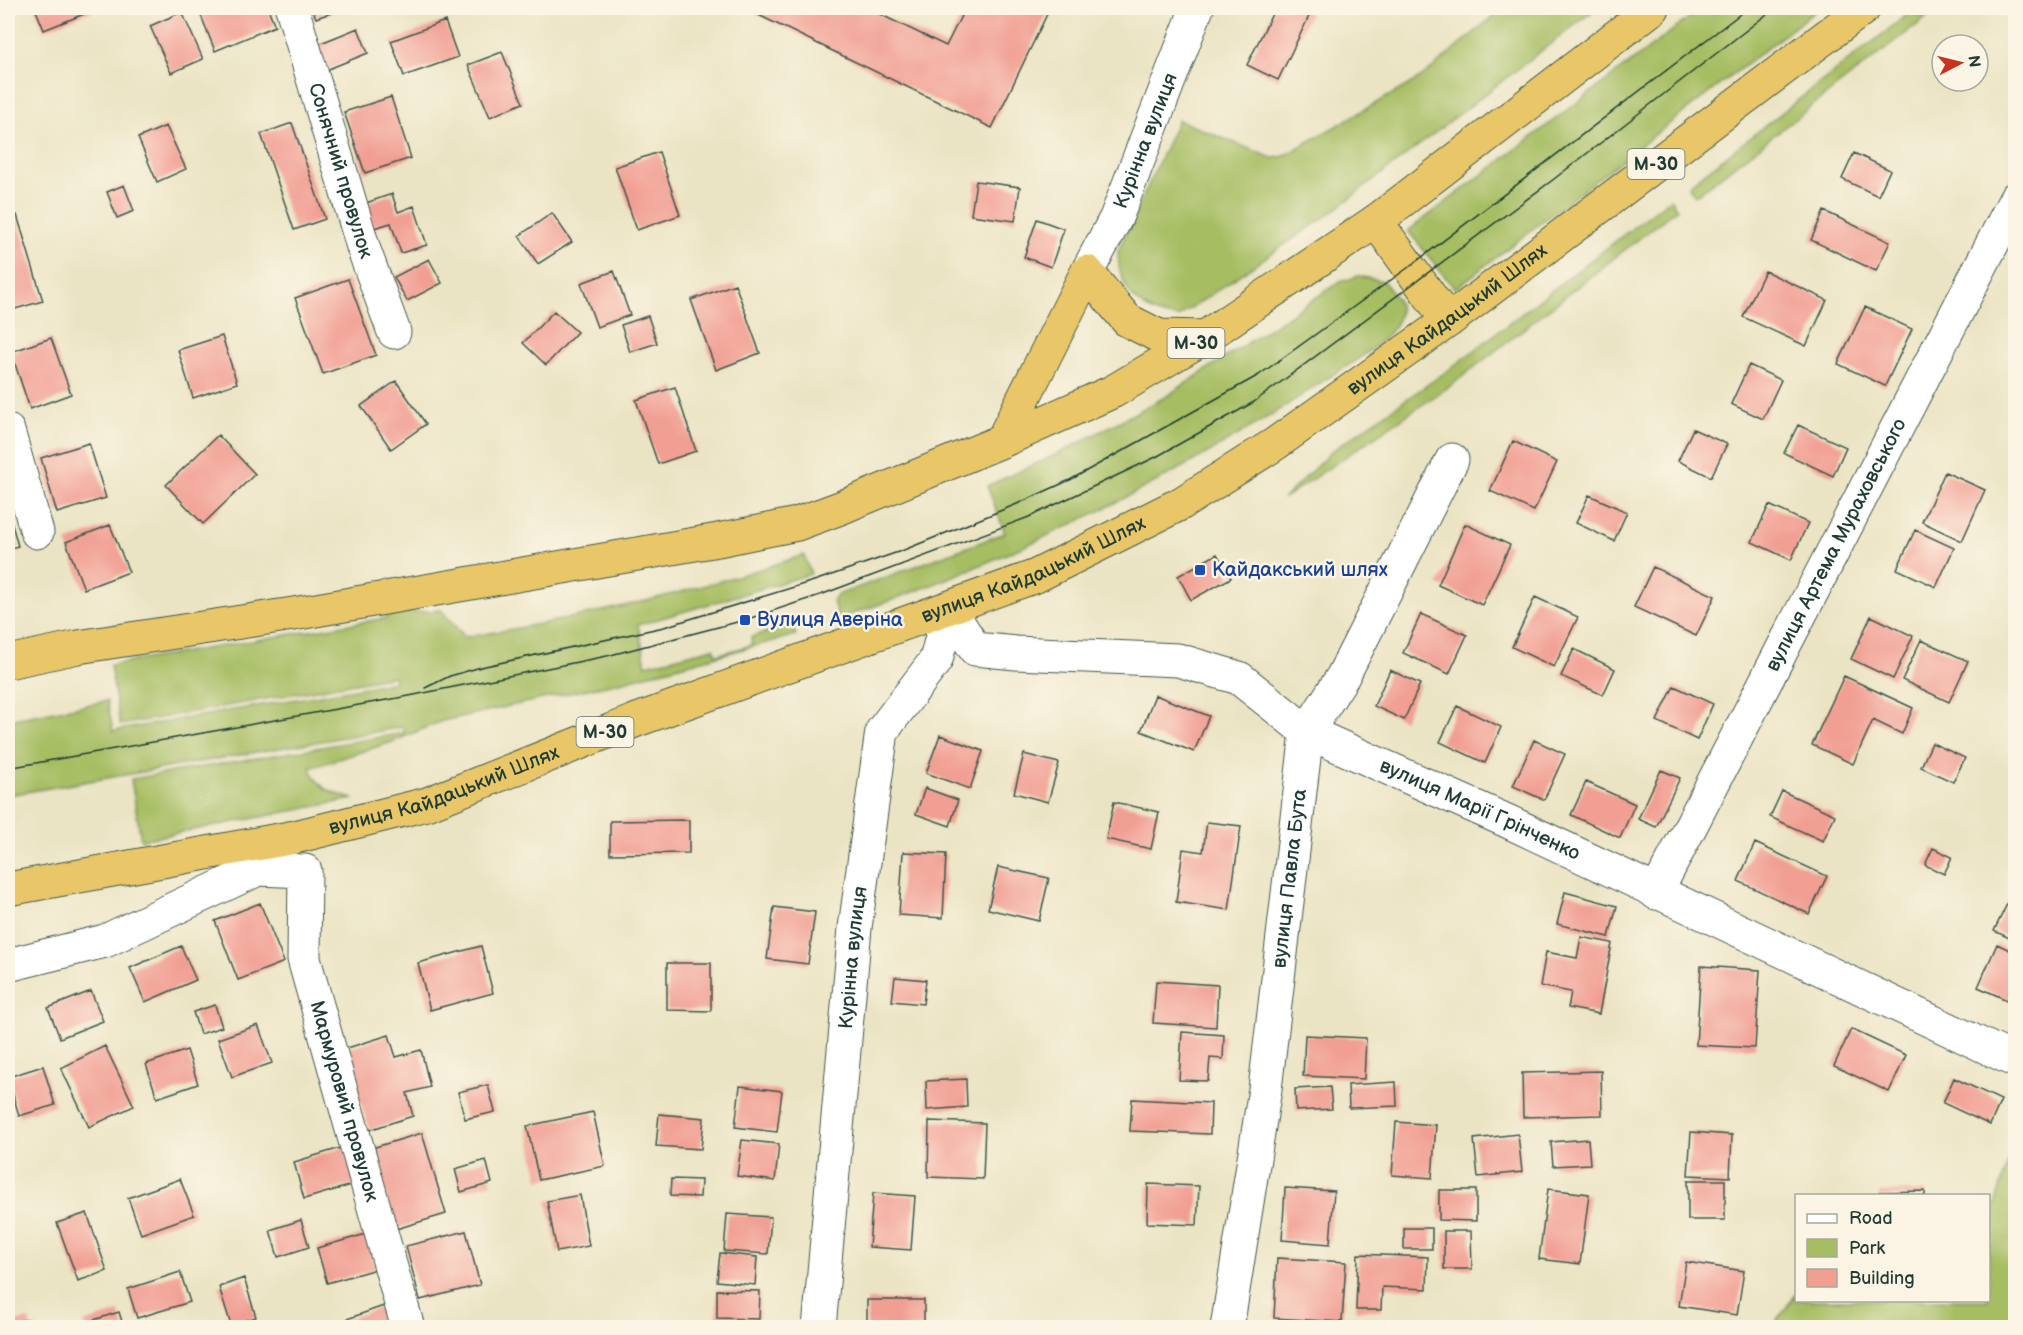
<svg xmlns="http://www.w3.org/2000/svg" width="2023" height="1335" font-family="'Balsamiq Sans',sans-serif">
  <rect width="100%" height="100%" fill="#fcf5e5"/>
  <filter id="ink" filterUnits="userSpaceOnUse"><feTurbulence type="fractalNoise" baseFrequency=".0167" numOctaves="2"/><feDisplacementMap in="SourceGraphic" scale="12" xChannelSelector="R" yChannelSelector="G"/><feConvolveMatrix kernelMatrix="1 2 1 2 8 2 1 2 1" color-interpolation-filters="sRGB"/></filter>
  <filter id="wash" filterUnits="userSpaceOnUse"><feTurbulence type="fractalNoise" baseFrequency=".008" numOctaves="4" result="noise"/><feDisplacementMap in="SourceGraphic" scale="24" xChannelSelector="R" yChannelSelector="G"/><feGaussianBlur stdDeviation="1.35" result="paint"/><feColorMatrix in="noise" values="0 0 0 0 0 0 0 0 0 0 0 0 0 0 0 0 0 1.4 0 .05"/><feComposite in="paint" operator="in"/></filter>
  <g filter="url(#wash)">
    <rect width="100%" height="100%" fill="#ebe4c4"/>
    <path fill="#a6bd62" stroke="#627d4b" stroke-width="1.5" d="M 1503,8 L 1597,8 L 1331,213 L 1178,317 C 1139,315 1118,289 1118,251 L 1178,120 L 1272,158 L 1282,157 L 1422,77 Z
      M 1702,8 L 1819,8 L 1455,289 L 1408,231 Z
      M 1916,8 L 1939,8 L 1695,196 L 1688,186 Z
      M 1670,199 L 1677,209 L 1453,384 L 1283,499 L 1333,450 L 1450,369 Z
      M 1358,276 L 1383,281 C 1391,291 1403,302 1399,316 C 1392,342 1346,366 1325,380 C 1172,483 1012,560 838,619 L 833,601 L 837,595 L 1005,533 L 987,486 L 1066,450 L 1167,396 L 1338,283 Z
      M 804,555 L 811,574 L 638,625 L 646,665 L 714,648 L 716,655 L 752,645 L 751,637 L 792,624 L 796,635 L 620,682 L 442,721 L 392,742 L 310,768 C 319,790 332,792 353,799 L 141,840 L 131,779 L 404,733 L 403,727 L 8,795 L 8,720 L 107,701 L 113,731 L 395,682 L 394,676 L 120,725 L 110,665 L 386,618 L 387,614 L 441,610 L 465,637 C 581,619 693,592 804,555 Z
      M 2015,1140 L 2015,1327 L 1773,1327 L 1796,1293 L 1796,1300 L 1988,1300 L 1989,1224 Z"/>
    <g id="blocks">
      <path fill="#f19f93" d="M 35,8 L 93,8 L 94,10 L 44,30 Z
        M 198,8 L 268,8 L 275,26 L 215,51 Z
        M 312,8 L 346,8 L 316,18 Z
        M 744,8 L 867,8 L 946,46 L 965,8 L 1050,8 L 992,128 Z
        M 1275,8 L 1302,8 L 1311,12 L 1278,80 L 1247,65 Z
        M 182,12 L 203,59 L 171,73 L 150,26 Z
        M 445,21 L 458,57 L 404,76 L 391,41 Z
        M 358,28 L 368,53 L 326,70 L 316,45 Z
        M 502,52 L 523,103 L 490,117 L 468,65 Z
        M 391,97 L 411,158 L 365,173 L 344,112 Z
        M 292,123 L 325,219 L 294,230 L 261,134 Z
        M 166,126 L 186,169 L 157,182 L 138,138 Z
        M 659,152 L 680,215 L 637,230 L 615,167 Z
        M 1854,153 L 1890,170 L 1878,196 L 1842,179 Z
        M 976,181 L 1020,187 L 1015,221 L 971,215 Z
        M 124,185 L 134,211 L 117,218 L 107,192 Z
        M 392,194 L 398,212 L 414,206 L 427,245 L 401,253 L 391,223 L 374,228 L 366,203 Z
        M 1824,211 L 1890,242 L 1876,271 L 1811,240 Z
        M 552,213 L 572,242 L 538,264 L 519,236 Z
        M 17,215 L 43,301 L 8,311 L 8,217 Z
        M 1037,219 L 1064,229 L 1051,267 L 1024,257 Z
        M 429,259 L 442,283 L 407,301 L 394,277 Z
        M 614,271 L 630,315 L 597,327 L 581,283 Z
        M 1765,271 L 1827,300 L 1806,346 L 1743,317 Z
        M 348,279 L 376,355 L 323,374 L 295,298 Z
        M 735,284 L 760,353 L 716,370 L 691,300 Z
        M 1865,307 L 1912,329 L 1885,386 L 1838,364 Z
        M 554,311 L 577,332 L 546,365 L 523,343 Z
        M 648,316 L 657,343 L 630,352 L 621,325 Z
        M 222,336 L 237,383 L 193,398 L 178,350 Z
        M 51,338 L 71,394 L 30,409 L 11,352 Z
        M 1749,365 L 1781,380 L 1763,419 L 1731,404 Z
        M 396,381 L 426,424 L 391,449 L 361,406 Z
        M 675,387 L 696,451 L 658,464 L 636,400 Z
        M 1798,425 L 1846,447 L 1833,476 L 1784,453 Z
        M 1693,429 L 1727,444 L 1711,477 L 1678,461 Z
        M 218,435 L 255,474 L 203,524 L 166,485 Z
        M 1513,441 L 1557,462 L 1534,511 L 1490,491 Z
        M 89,443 L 106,498 L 57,513 L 41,458 Z
        M 1945,472 L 1985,490 L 1962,541 L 1922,522 Z
        M 1589,495 L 1627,512 L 1614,541 L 1576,523 Z
        M 1769,505 L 1808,523 L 1791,560 L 1752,542 Z
        M 8,510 L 18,546 L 8,549 Z
        M 1465,524 L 1510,545 L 1482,605 L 1438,585 Z
        M 110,525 L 129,572 L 84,589 L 66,542 Z
        M 1915,530 L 1954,548 L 1936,587 L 1897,569 Z
        M 1217,554 L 1231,578 L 1191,600 L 1178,576 Z
        M 1653,567 L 1715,596 L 1696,636 L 1634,607 Z
        M 1535,597 L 1578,617 L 1554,667 L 1512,647 Z
        M 1421,614 L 1467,635 L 1449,674 L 1403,653 Z
        M 1871,616 L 1913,636 L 1893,679 L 1851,659 Z
        M 1921,640 L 1968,661 L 1949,702 L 1902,680 Z
        M 1574,649 L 1615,669 L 1603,695 L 1561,676 Z
        M 1390,670 L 1420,684 L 1404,720 L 1374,706 Z
        M 1844,676 L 1913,708 L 1902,734 L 1873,720 L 1853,764 L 1812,745 Z
        M 1674,686 L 1713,704 L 1697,740 L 1657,721 Z
        M 1155,695 L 1209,716 L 1194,752 L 1141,731 Z
        M 1457,706 L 1501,727 L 1485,763 L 1440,742 Z
        M 940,735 L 983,751 L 970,789 L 926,773 Z
        M 1534,740 L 1565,754 L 1544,800 L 1513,786 Z
        M 1932,743 L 1965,758 L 1953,782 L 1921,767 Z
        M 1024,754 L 1059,763 L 1048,802 L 1014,793 Z
        M 1661,770 L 1680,778 L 1656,827 L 1638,819 Z
        M 1586,782 L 1635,804 L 1620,838 L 1571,815 Z
        M 925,788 L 958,800 L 950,826 L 916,814 Z
        M 1782,791 L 1835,815 L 1823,841 L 1770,817 Z
        M 1114,802 L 1159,812 L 1151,849 L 1106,839 Z
        M 689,820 L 689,853 L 610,854 L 610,821 Z
        M 1207,822 L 1241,826 L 1229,910 L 1176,902 L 1183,849 L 1203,852 Z
        M 1755,843 L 1827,876 L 1809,914 L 1738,881 Z
        M 1933,848 L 1952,857 L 1944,874 L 1925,865 Z
        M 903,852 L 946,854 L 943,918 L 899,915 Z
        M 998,867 L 1049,878 L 1039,921 L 988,909 Z
        M 1565,892 L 1617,906 L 1609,937 L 1557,924 Z
        M 2008,902 L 2016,905 L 2016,941 L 1994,931 Z
        M 260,903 L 284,962 L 238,980 L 215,921 Z
        M 774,907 L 815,912 L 808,964 L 767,959 Z
        M 1581,937 L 1612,943 L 1599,1014 L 1568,1008 L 1571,992 L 1540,986 L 1546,952 L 1577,958 Z
        M 1997,944 L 2016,953 L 2016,1004 L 1978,987 Z
        M 181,946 L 196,980 L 145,1002 L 130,968 Z
        M 481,946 L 493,993 L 430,1010 L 418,963 Z
        M 667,963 L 711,963 L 711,1011 L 667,1010 Z
        M 1701,966 L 1760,970 L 1755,1048 L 1696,1045 Z
        M 895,977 L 926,980 L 923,1004 L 892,1001 Z
        M 1156,981 L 1218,985 L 1216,1027 L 1153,1023 Z
        M 91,991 L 103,1021 L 60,1038 L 48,1008 Z
        M 215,1005 L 222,1027 L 200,1034 L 193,1012 Z
        M 258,1025 L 272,1063 L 232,1077 L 218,1039 Z
        M 1851,1029 L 1906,1055 L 1889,1092 L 1834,1066 Z
        M 1182,1032 L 1224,1035 L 1223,1059 L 1210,1058 L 1208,1081 L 1179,1080 Z
        M 389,1035 L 396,1057 L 421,1050 L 430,1087 L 407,1093 L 413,1116 L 369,1130 L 344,1049 Z
        M 1305,1035 L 1366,1038 L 1364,1079 L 1303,1076 Z
        M 105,1046 L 134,1106 L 89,1127 L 61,1068 Z
        M 187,1050 L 198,1084 L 157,1098 L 146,1064 Z
        M 43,1066 L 55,1105 L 19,1116 L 8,1077 Z
        M 1601,1071 L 1602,1115 L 1523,1117 L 1522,1073 Z
        M 1954,1078 L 2001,1100 L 1990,1125 L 1943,1103 Z
        M 966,1079 L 967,1107 L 927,1110 L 926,1081 Z
        M 1396,1082 L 1397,1106 L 1349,1108 L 1348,1085 Z
        M 488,1085 L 495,1112 L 465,1119 L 458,1092 Z
        M 740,1086 L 782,1091 L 777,1132 L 735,1127 Z
        M 1330,1087 L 1332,1109 L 1296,1111 L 1295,1089 Z
        M 1132,1099 L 1211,1103 L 1210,1134 L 1130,1131 Z
        M 593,1112 L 605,1166 L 539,1180 L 527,1126 Z
        M 659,1114 L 704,1118 L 701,1149 L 656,1146 Z
        M 929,1121 L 985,1123 L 983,1179 L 928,1177 Z
        M 1396,1122 L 1436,1125 L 1432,1178 L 1392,1175 Z
        M 1691,1132 L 1732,1135 L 1730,1177 L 1688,1175 Z
        M 422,1133 L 446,1214 L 396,1229 L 372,1148 Z
        M 1518,1134 L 1522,1172 L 1478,1177 L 1474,1139 Z
        M 1588,1139 L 1590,1164 L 1553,1166 L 1551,1142 Z
        M 742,1140 L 779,1144 L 775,1181 L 737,1176 Z
        M 344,1147 L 355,1184 L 304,1199 L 294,1162 Z
        M 486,1160 L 492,1183 L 461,1192 L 455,1169 Z
        M 180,1179 L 194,1215 L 141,1234 L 128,1198 Z
        M 671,1179 L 701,1180 L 700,1197 L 670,1196 Z
        M 1688,1180 L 1725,1180 L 1725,1220 L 1688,1220 Z
        M 1148,1184 L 1199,1186 L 1197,1225 L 1147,1223 Z
        M 1285,1188 L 1334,1191 L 1330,1244 L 1282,1240 Z
        M 1548,1189 L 1589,1194 L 1580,1264 L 1539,1259 Z
        M 1439,1190 L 1476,1190 L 1476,1221 L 1439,1220 Z
        M 1925,1191 L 1925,1196 L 1879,1196 L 1879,1192 Z
        M 873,1193 L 915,1196 L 911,1250 L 869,1247 Z
        M 580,1195 L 589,1246 L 557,1252 L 547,1201 Z
        M 87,1213 L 107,1271 L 78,1281 L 57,1223 Z
        M 727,1214 L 771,1217 L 768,1254 L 724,1251 Z
        M 301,1220 L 309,1247 L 278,1257 L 270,1230 Z
        M 1404,1228 L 1432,1228 L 1432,1249 L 1404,1249 Z
        M 466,1231 L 480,1285 L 420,1300 L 406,1246 Z
        M 1444,1231 L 1471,1231 L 1472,1269 L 1444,1269 Z
        M 366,1234 L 376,1269 L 327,1283 L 317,1248 Z
        M 720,1253 L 757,1257 L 755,1285 L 717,1281 Z
        M 1358,1254 L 1428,1257 L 1427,1289 L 1382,1287 L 1381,1310 L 1356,1310 Z
        M 1277,1258 L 1346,1262 L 1342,1322 L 1274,1318 Z
        M 1686,1262 L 1744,1271 L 1737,1315 L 1679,1306 Z
        M 180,1272 L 190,1302 L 137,1318 L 128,1289 Z
        M 244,1278 L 256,1317 L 231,1325 L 219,1287 Z
        M 717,1290 L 760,1291 L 759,1319 L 717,1318 Z
        M 867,1300 L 924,1300 L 924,1328 L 867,1328 Z
        M 392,1303 L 400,1328 L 349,1328 L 347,1319 Z
        M 119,1312 L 124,1328 L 85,1328 L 84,1323 Z
        M 29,1319 L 31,1328 L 8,1328 L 8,1323 Z"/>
    </g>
  </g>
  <g filter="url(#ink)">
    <use href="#blocks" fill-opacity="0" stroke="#3e564a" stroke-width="1.5"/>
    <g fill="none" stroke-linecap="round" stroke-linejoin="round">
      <g stroke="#3e564a" stroke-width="35">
        <g id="minor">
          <path id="s1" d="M 292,8 L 364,250 L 394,332"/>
          <path id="s2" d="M 1087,272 L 1116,218 L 1197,8"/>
          <path d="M 8,431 L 37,532"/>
          <path id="s3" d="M 949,609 L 975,649 L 1016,653 L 1178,660 L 1239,678 L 1307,732 L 1507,821 L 2016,1061"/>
          <path id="s4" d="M 1656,893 L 2016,198"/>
          <path id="s5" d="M 8,965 L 105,941 L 258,869 L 305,871 L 304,959 L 408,1328"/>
          <path id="s6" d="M 819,1328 L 855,928 L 882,731 L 936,660 L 949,609"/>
          <path id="s7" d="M 1227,1328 L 1265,1089 L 1307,732 L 1343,676 L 1452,460"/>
        </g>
      </g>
      <g stroke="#3e564a" stroke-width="35">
        <g id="highway">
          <path d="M 1376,221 L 1448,321"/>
          <path d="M 1002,441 L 1087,272 L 1127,320 L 1159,336 L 1205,337"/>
          <path d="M 8,662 L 78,647 L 293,614 L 718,540 L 797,524 L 840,508 L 1002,441 L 1114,391 L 1205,337 L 1376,221 L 1653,8"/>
          <path id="s8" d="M 8,889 L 295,837 L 427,804 L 637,720 L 1036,576 L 1182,503 L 1275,444 L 1448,321 L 1864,8"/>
        </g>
      </g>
      <use href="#minor" stroke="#fff" stroke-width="33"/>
      <use href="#highway" stroke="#e9c769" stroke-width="33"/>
      <path stroke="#1f3d34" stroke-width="1.5" d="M 425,688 L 450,676 L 481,667 L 664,627 L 817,580 L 904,550 L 1017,504 L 1070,480 L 1259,375 L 1409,267 L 1748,8
        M 8,768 L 409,696 L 607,656 L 745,620 L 823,594 L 1029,517 L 1156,457 L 1254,402 L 1554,179 L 1775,8"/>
    </g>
  </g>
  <g fill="#1a4fb4" stroke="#fcf5e5" stroke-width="2">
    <rect x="1194" y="564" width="12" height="12" rx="3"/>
    <rect x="739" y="614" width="12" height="12" rx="3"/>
  </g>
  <g text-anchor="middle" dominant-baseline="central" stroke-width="5" stroke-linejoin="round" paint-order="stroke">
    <g fill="#fcf5e5" stroke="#617469" stroke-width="1.5">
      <rect x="1627.5" y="149" width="57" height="30" rx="4.5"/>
      <rect x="1167.5" y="328" width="57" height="30" rx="4.5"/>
      <rect x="576.5" y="717" width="57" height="30" rx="4.5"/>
    </g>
    <g font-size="18" font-weight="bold" fill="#1f3d34">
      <text x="1656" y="164">М-30</text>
      <text x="1196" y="343">М-30</text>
      <text x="605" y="732">М-30</text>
    </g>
    <g font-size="20" fill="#1f3d34" stroke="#fcf5e5">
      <text stroke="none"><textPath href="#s2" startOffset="144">Курінна вулиця</textPath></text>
      <text stroke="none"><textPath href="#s1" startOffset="170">Сонячний провулок</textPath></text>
      <text stroke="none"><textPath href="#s8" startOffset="1564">вулиця Кайдацький Шлях</textPath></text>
      <text stroke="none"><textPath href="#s4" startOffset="392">вулиця Артема Мураховського</textPath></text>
      <text stroke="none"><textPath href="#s8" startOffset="1078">вулиця Кайдацький Шлях</textPath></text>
      <text stroke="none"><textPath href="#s8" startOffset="448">вулиця Кайдацький Шлях</textPath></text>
      <text stroke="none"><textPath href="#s3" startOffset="591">вулиця Марії Грінченко</textPath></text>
      <text stroke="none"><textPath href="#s7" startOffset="454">вулиця Павла Бута</textPath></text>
      <text stroke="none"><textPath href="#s6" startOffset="372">Курінна вулиця</textPath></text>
      <text stroke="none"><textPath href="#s5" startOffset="552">Мармуровий провулок</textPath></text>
    </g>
    <g font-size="20" fill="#164399" stroke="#fcf5e5" text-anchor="start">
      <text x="1212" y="570">Кайдакський шлях</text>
      <text x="757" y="620">Вулиця Аверіна</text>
    </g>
  </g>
  <rect width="2023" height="1335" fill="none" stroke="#fcf5e5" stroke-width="30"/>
  <rect x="1795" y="1194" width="195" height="108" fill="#fcf5e5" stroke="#a4ab9e" stroke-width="1.5"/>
  <rect x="1807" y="1214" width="30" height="9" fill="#ffffff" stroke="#a4ab9e" stroke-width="1.5"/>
  <text x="1849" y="1224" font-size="18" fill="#1f3d34">Road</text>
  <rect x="1807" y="1239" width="30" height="18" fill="#a6bd62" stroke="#a4ab9e" stroke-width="1.5"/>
  <text x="1849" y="1254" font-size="18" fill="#1f3d34">Park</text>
  <rect x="1807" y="1269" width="30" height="18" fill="#f19f93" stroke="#a4ab9e" stroke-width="1.5"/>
  <text x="1849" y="1284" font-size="18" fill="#1f3d34">Building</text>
  <g transform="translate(1960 63) rotate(83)"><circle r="28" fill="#fcf5e5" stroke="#a4ab9e" stroke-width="1.5"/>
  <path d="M0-4.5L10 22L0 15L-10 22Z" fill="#c8321e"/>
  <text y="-9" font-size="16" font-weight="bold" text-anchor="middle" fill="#1f3d34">N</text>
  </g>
</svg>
